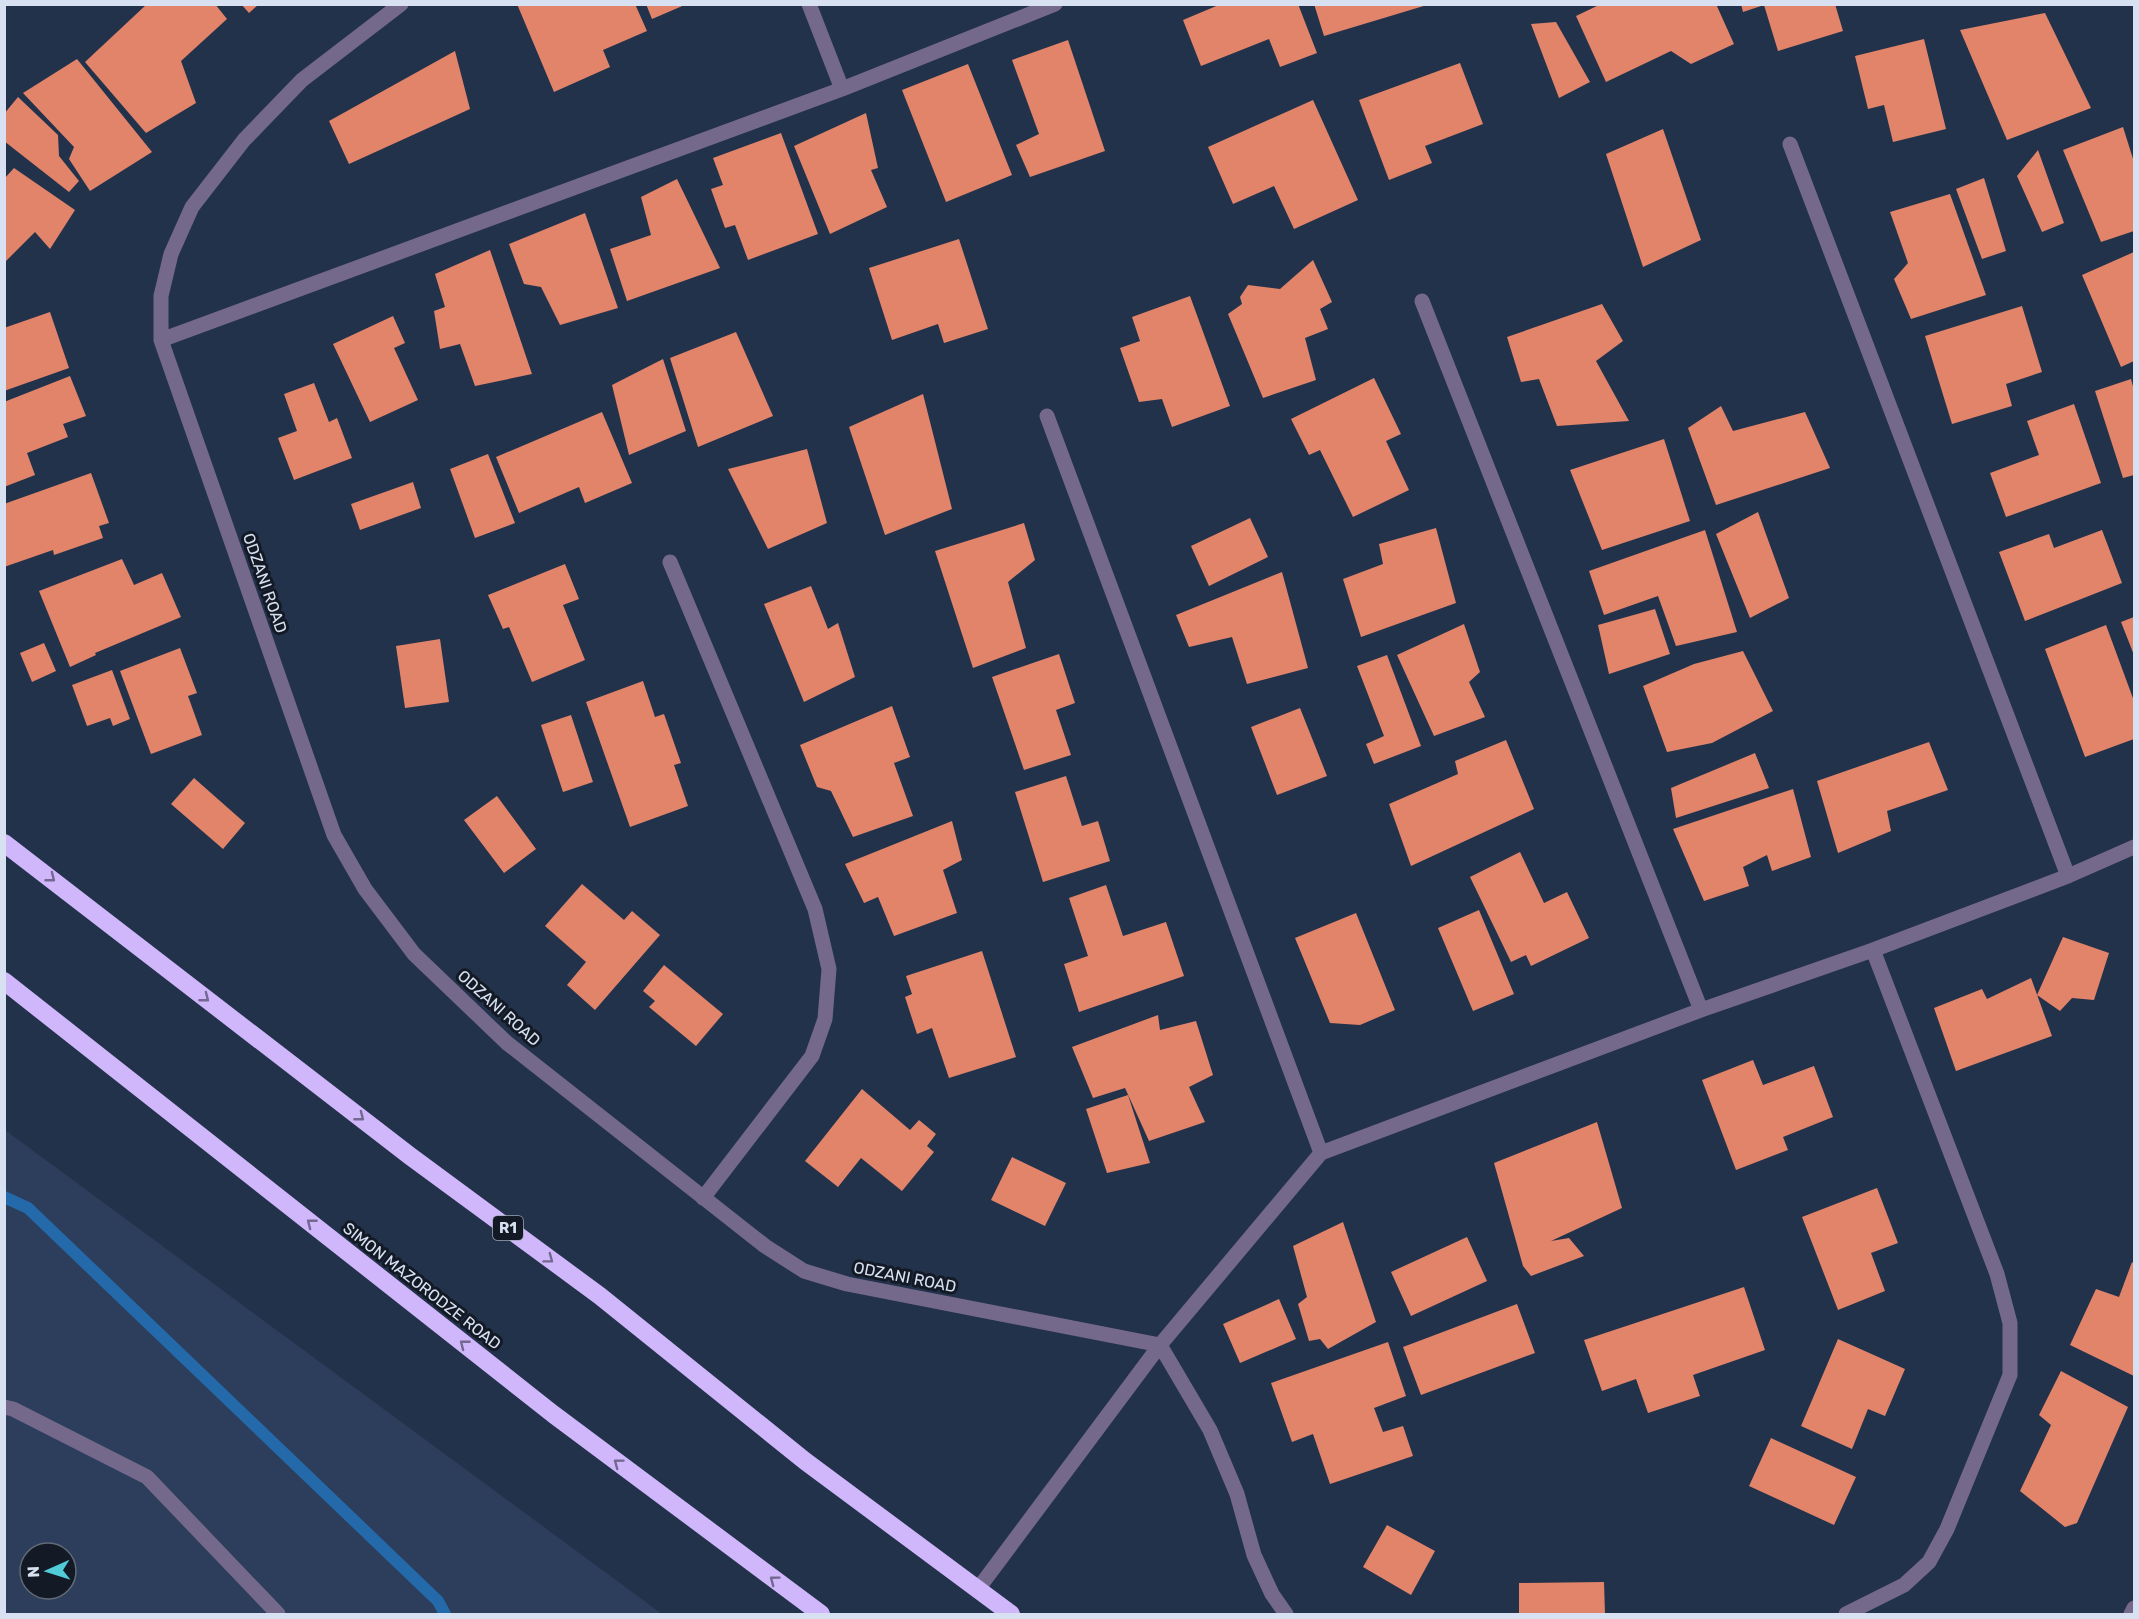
<svg xmlns="http://www.w3.org/2000/svg" width="2139" height="1619" font-family="Rubik,sans-serif">
  <rect width="100%" height="100%" fill="#23324b"/>
  <path fill="#2c3e5b" fill-rule="evenodd" d="M 5,1130 L 662,1614 L 5,1614 ZM 30,1553 L 66,1553 L 66,1589 L 30,1589 Z"/>
  <g fill="none" stroke-linecap="round" stroke-linejoin="round">
    <path stroke="#246aaa" stroke-width="12" d="M 4,1197 L 28,1208 L 438,1601 L 445,1614"/>
  </g>
  <path fill="#e2846a" d="M 147,4 L 215,4 L 227,19 L 181,61 L 196,103 L 146,133 L 85,62 Z
    M 241,4 L 259,4 L 249,13 Z
    M 517,4 L 635,4 L 647,31 L 603,50 L 610,67 L 554,92 Z
    M 646,4 L 687,4 L 652,19 Z
    M 1221,4 L 1298,4 L 1317,53 L 1280,67 L 1269,39 L 1201,66 L 1183,20 Z
    M 1314,4 L 1427,4 L 1427,5 L 1324,36 Z
    M 1601,4 L 1716,4 L 1734,44 L 1691,64 L 1671,51 L 1606,82 L 1576,16 Z
    M 1741,4 L 1835,4 L 1843,31 L 1778,51 L 1764,5 L 1743,12 Z
    M 2045,13 L 2091,108 L 2007,140 L 1960,30 Z
    M 1556,22 L 1590,82 L 1559,98 L 1531,24 Z
    M 1924,39 L 1946,129 L 1893,142 L 1884,105 L 1868,109 L 1855,56 Z
    M 1068,40 L 1105,151 L 1030,177 L 1016,145 L 1039,134 L 1012,60 Z
    M 455,51 L 470,109 L 349,164 L 329,121 Z
    M 77,59 L 152,152 L 90,191 L 69,159 L 74,147 L 23,93 Z
    M 1460,63 L 1483,124 L 1425,146 L 1432,163 L 1389,180 L 1359,100 Z
    M 968,64 L 1012,175 L 946,202 L 902,90 Z
    M 18,97 L 58,135 L 59,156 L 79,181 L 69,192 L 4,141 L 4,114 Z
    M 1313,100 L 1358,200 L 1294,229 L 1274,186 L 1233,204 L 1208,147 Z
    M 866,113 L 878,168 L 871,170 L 887,207 L 830,234 L 794,146 Z
    M 2123,127 L 2134,162 L 2134,231 L 2101,242 L 2063,150 Z
    M 1663,129 L 1701,240 L 1643,267 L 1606,154 Z
    M 781,133 L 818,234 L 748,260 L 735,225 L 725,228 L 711,189 L 723,185 L 713,158 Z
    M 2038,150 L 2064,223 L 2042,232 L 2017,176 Z
    M 14,168 L 75,210 L 50,249 L 35,232 L 4,263 L 4,179 Z
    M 1984,178 L 2006,251 L 1982,259 L 1956,189 Z
    M 677,179 L 720,268 L 627,301 L 610,249 L 651,235 L 641,197 Z
    M 1950,194 L 1986,295 L 1911,319 L 1894,279 L 1908,263 L 1890,212 Z
    M 585,213 L 618,308 L 560,325 L 541,287 L 524,284 L 509,244 Z
    M 959,239 L 988,329 L 944,343 L 938,324 L 892,340 L 869,268 Z
    M 490,250 L 532,374 L 475,386 L 460,344 L 440,349 L 434,311 L 445,307 L 435,274 Z
    M 2134,252 L 2134,361 L 2121,367 L 2082,275 Z
    M 1313,260 L 1332,302 L 1320,309 L 1328,329 L 1305,338 L 1316,380 L 1263,398 L 1228,314 L 1242,304 L 1240,297 L 1248,285 L 1280,289 Z
    M 1190,296 L 1230,406 L 1172,427 L 1162,399 L 1139,402 L 1120,348 L 1140,341 L 1132,317 Z
    M 1602,304 L 1623,341 L 1596,361 L 1629,421 L 1557,426 L 1539,379 L 1521,382 L 1507,337 Z
    M 2022,306 L 2042,372 L 2006,384 L 2012,406 L 1952,424 L 1925,336 Z
    M 50,312 L 69,368 L 4,391 L 4,328 Z
    M 393,316 L 405,343 L 394,348 L 418,400 L 370,422 L 333,344 Z
    M 736,332 L 773,416 L 698,447 L 670,358 Z
    M 663,359 L 686,431 L 629,455 L 612,385 Z
    M 70,376 L 86,416 L 63,424 L 68,437 L 27,453 L 35,475 L 4,487 L 4,402 Z
    M 1374,378 L 1401,434 L 1386,441 L 1409,490 L 1353,517 L 1320,450 L 1309,455 L 1291,419 Z
    M 2131,379 L 2134,390 L 2134,475 L 2123,478 L 2095,391 Z
    M 314,383 L 329,422 L 337,418 L 352,458 L 294,480 L 278,438 L 297,431 L 284,394 Z
    M 923,394 L 952,509 L 885,535 L 849,427 Z
    M 2074,404 L 2101,483 L 2006,517 L 1990,473 L 2039,455 L 2027,421 Z
    M 1721,406 L 1733,431 L 1805,412 L 1830,468 L 1716,505 L 1688,428 Z
    M 602,412 L 632,483 L 585,503 L 579,487 L 519,513 L 496,457 Z
    M 1664,439 L 1690,521 L 1602,550 L 1570,470 Z
    M 807,449 L 827,523 L 768,549 L 728,469 Z
    M 488,454 L 515,523 L 475,538 L 450,469 Z
    M 91,473 L 109,523 L 99,526 L 103,538 L 54,555 L 53,550 L 4,567 L 4,504 Z
    M 413,482 L 421,508 L 360,530 L 351,504 Z
    M 1758,512 L 1789,598 L 1750,618 L 1716,534 Z
    M 1250,518 L 1268,557 L 1209,586 L 1191,546 Z
    M 1024,523 L 1035,560 L 1008,582 L 1026,648 L 973,668 L 935,551 Z
    M 1436,528 L 1456,603 L 1361,637 L 1343,579 L 1383,564 L 1379,544 Z
    M 1705,530 L 1737,632 L 1676,646 L 1658,596 L 1604,615 L 1589,571 Z
    M 2102,530 L 2122,583 L 2025,621 L 1999,552 L 2049,534 L 2054,548 Z
    M 122,559 L 134,585 L 162,573 L 181,617 L 95,653 L 96,655 L 70,667 L 39,591 Z
    M 565,564 L 579,599 L 563,605 L 585,660 L 532,682 L 509,627 L 503,629 L 488,595 Z
    M 1282,572 L 1308,668 L 1247,684 L 1232,637 L 1189,647 L 1176,615 Z
    M 811,586 L 828,629 L 838,623 L 855,677 L 804,702 L 764,604 Z
    M 1655,609 L 1670,654 L 1609,674 L 1598,625 Z
    M 2134,617 L 2134,655 L 2121,622 Z
    M 1464,624 L 1480,672 L 1469,682 L 1485,717 L 1434,736 L 1397,655 Z
    M 2106,625 L 2134,701 L 2134,739 L 2085,757 L 2045,649 Z
    M 440,639 L 449,702 L 405,708 L 396,646 Z
    M 44,643 L 56,671 L 32,682 L 20,653 Z
    M 180,648 L 197,693 L 188,696 L 202,735 L 151,754 L 120,671 Z
    M 1743,651 L 1773,711 L 1712,743 L 1667,752 L 1643,686 L 1694,664 Z
    M 1059,654 L 1075,703 L 1056,710 L 1071,755 L 1024,770 L 992,677 Z
    M 1387,655 L 1421,746 L 1374,764 L 1366,744 L 1384,736 L 1357,666 Z
    M 112,670 L 130,719 L 113,726 L 110,718 L 87,726 L 72,685 Z
    M 643,681 L 655,717 L 664,714 L 681,763 L 674,765 L 688,806 L 630,827 L 586,702 Z
    M 892,706 L 910,757 L 894,763 L 913,816 L 853,837 L 831,791 L 817,787 L 800,745 Z
    M 1300,708 L 1327,776 L 1277,795 L 1251,727 Z
    M 571,715 L 593,782 L 563,792 L 541,725 Z
    M 1506,740 L 1534,809 L 1411,866 L 1389,804 L 1458,774 L 1455,761 Z
    M 1929,742 L 1948,790 L 1887,811 L 1891,831 L 1838,853 L 1817,781 Z
    M 1755,753 L 1769,788 L 1676,818 L 1671,788 Z
    M 1066,776 L 1082,826 L 1098,821 L 1110,861 L 1043,882 L 1015,792 Z
    M 194,778 L 245,823 L 223,849 L 171,804 Z
    M 1793,789 L 1811,857 L 1772,871 L 1767,855 L 1743,867 L 1749,886 L 1704,901 L 1673,829 Z
    M 497,796 L 536,849 L 504,873 L 464,820 Z
    M 952,821 L 962,860 L 943,870 L 957,913 L 894,936 L 878,897 L 864,903 L 845,864 Z
    M 1520,852 L 1544,903 L 1567,892 L 1589,938 L 1531,966 L 1526,955 L 1511,962 L 1470,877 Z
    M 582,884 L 624,920 L 632,911 L 660,935 L 595,1010 L 567,985 L 586,962 L 545,926 Z
    M 1106,885 L 1123,936 L 1166,922 L 1184,976 L 1079,1012 L 1064,964 L 1088,956 L 1069,898 Z
    M 1479,910 L 1514,994 L 1473,1011 L 1438,928 Z
    M 1356,913 L 1395,1010 L 1360,1025 L 1330,1023 L 1295,938 Z
    M 2063,937 L 2109,953 L 2094,1000 L 2072,998 L 2060,1011 L 2037,995 Z
    M 982,951 L 1016,1057 L 949,1078 L 932,1028 L 917,1034 L 905,997 L 912,994 L 906,976 Z
    M 664,965 L 723,1014 L 696,1046 L 649,1007 L 655,1001 L 643,991 Z
    M 2031,978 L 2052,1036 L 1956,1071 L 1934,1008 L 1982,989 L 1987,999 Z
    M 1158,1015 L 1160,1030 L 1196,1021 L 1213,1075 L 1189,1087 L 1205,1122 L 1149,1141 L 1125,1088 L 1093,1098 L 1072,1047 Z
    M 1753,1060 L 1763,1085 L 1814,1066 L 1833,1117 L 1783,1137 L 1788,1150 L 1736,1170 L 1702,1080 Z
    M 862,1089 L 910,1130 L 919,1120 L 936,1134 L 927,1146 L 934,1152 L 902,1191 L 861,1158 L 838,1187 L 805,1161 Z
    M 1128,1095 L 1150,1163 L 1107,1173 L 1086,1109 Z
    M 1597,1122 L 1622,1208 L 1551,1241 L 1569,1238 L 1584,1256 L 1531,1276 L 1523,1266 L 1494,1163 Z
    M 1012,1157 L 1066,1183 L 1045,1226 L 991,1200 Z
    M 1877,1188 L 1898,1243 L 1871,1253 L 1885,1291 L 1838,1310 L 1802,1217 Z
    M 1343,1222 L 1376,1322 L 1328,1349 L 1320,1339 L 1309,1341 L 1298,1304 L 1307,1297 L 1293,1246 Z
    M 1467,1237 L 1487,1281 L 1411,1316 L 1391,1272 Z
    M 2132,1262 L 2134,1264 L 2134,1376 L 2070,1345 L 2096,1289 L 2119,1297 Z
    M 1744,1287 L 1765,1350 L 1693,1375 L 1700,1396 L 1648,1413 L 1636,1379 L 1602,1391 L 1584,1340 Z
    M 1279,1299 L 1296,1339 L 1240,1363 L 1223,1324 Z
    M 1517,1304 L 1535,1353 L 1421,1395 L 1403,1347 Z
    M 1838,1339 L 1905,1369 L 1885,1416 L 1868,1409 L 1852,1449 L 1801,1426 Z
    M 1388,1342 L 1406,1396 L 1374,1408 L 1383,1432 L 1403,1426 L 1413,1456 L 1330,1484 L 1313,1434 L 1292,1442 L 1271,1383 Z
    M 2061,1371 L 2128,1407 L 2077,1523 L 2065,1527 L 2020,1491 L 2051,1425 L 2039,1415 Z
    M 1771,1438 L 1856,1477 L 1834,1525 L 1749,1486 Z
    M 1387,1525 L 1435,1551 L 1411,1595 L 1363,1567 Z
    M 1604,1582 L 1605,1614 L 1519,1614 L 1519,1583 Z"/>
  <g fill="none" stroke-linecap="round" stroke-linejoin="round">
    <path stroke="#75698b" stroke-width="15" d="M 401,4 L 302,80 L 244,140 L 192,207 L 171,254 L 161,296 L 161,340 L 334,835 L 365,889 L 414,954 L 507,1043 L 765,1246 L 804,1271 L 847,1284 L 1160,1345 L 1210,1430 L 1237,1494 L 1254,1555 L 1272,1594 L 1286,1614
      M 809,4 L 842,89
      M 1790,144 L 2068,876
      M 1422,301 L 1701,1010
      M 161,340 L 842,89 L 1055,4
      M 1047,416 L 1321,1153
      M 670,562 L 815,909 L 829,969 L 825,1019 L 812,1056 L 703,1198
      M 4,1407 L 13,1409 L 147,1477 L 278,1614
      M 978,1589 L 1160,1345 L 1321,1153 L 1701,1010 L 1873,950 L 2068,876 L 2134,847
      M 1846,1614 L 1904,1585 L 1929,1562 L 1947,1529 L 2010,1375 L 2010,1323 L 1997,1274 L 1873,950
      M 2131,1614 L 2134,1608"/>
    <path stroke="#d0b7fb" stroke-width="18" d="M 4,843 L 410,1156 L 600,1296 L 805,1461 L 1011,1614
      M 4,981 L 553,1414 L 821,1614"/>
  </g>
  <defs><path id="oneway-chevron" d="M-2-3.5L2.5 0L-2 3.5" fill="none" stroke-width="1.6" stroke-linecap="round" stroke-linejoin="round" transform="scale(1.5)"/></defs>
  <g stroke="#726890">
    <use href="#oneway-chevron" transform="translate(51 878) rotate(38)"/>
    <use href="#oneway-chevron" transform="translate(205 998) rotate(38)"/>
    <use href="#oneway-chevron" transform="translate(360 1117) rotate(38)"/>
    <use href="#oneway-chevron" transform="translate(311 1223) rotate(-142)"/>
    <use href="#oneway-chevron" transform="translate(549 1259) rotate(37)"/>
    <use href="#oneway-chevron" transform="translate(464 1344) rotate(-142)"/>
    <use href="#oneway-chevron" transform="translate(618 1463) rotate(-143)"/>
    <use href="#oneway-chevron" transform="translate(774 1580) rotate(-143)"/>
  </g>
  <g text-anchor="middle" dominant-baseline="central" stroke-width="6" stroke-linejoin="round" paint-order="stroke">
    <rect fill="#131a25" stroke="#9ca5b4" stroke-width="1.5" x="493" y="1216" width="30" height="24" rx="4.5"/>
    <g font-size="15" font-weight="bold" fill="#d7e1f1">
      <text x="508" y="1228">R1</text>
    </g>
    <g font-size="16" fill="#d7e1f1" stroke="#131a25">
      <text transform="translate(265 583) rotate(71)">ODZANI ROAD</text>
      <text transform="translate(499 1008) rotate(42)">ODZANI ROAD</text>
      <text transform="translate(905 1277) rotate(11)">ODZANI ROAD</text>
      <text transform="translate(422 1286) rotate(38)">SIMON MAZORODZE ROAD</text>
    </g>
  </g>
  <rect width="2139" height="1619" fill="none" stroke="#d7e1f1" stroke-width="12"/>
  <g transform="translate(48 1571) rotate(267)"><circle r="28" fill="#131a25" stroke="#616a77" stroke-width="1.5"/>
  <path d="M0-4.5L10 22L0 15L-10 22Z" fill="#52cbd9"/>
  <text y="-9" font-size="16" font-weight="bold" text-anchor="middle" fill="#d7e1f1">N</text>
  </g>
</svg>
